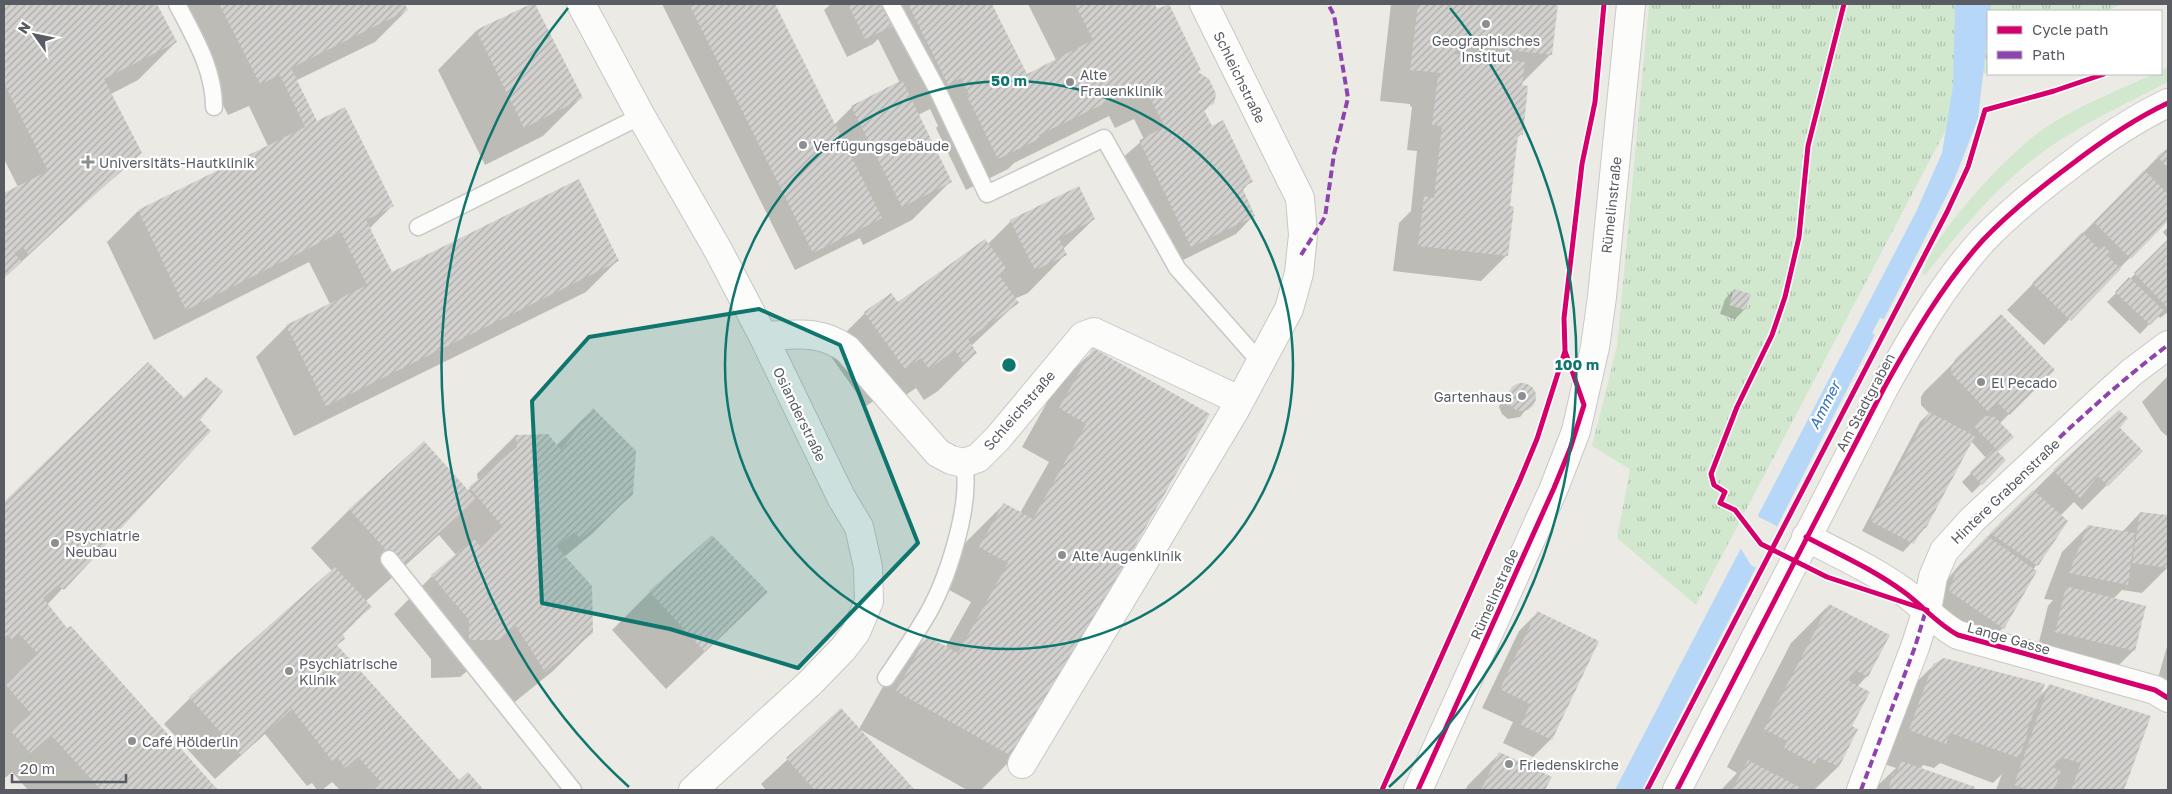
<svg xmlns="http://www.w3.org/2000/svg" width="2172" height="794" font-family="'Golos Text',sans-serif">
  <defs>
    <pattern id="park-tufts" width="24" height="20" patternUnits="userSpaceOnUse" patternTransform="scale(1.25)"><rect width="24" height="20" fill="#d1e8cf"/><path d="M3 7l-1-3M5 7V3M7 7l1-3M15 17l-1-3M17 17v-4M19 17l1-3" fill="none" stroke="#adbfac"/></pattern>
    <pattern id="building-hatch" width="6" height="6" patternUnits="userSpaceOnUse" patternTransform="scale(1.25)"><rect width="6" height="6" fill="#d2d1ce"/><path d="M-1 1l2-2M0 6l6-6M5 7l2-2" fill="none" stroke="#adadab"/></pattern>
  </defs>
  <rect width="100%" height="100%" fill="#ebeae4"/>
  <path fill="#d1e8cf" d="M 2168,67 L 2168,82 C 2129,102 2088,121 2051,146 C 2002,180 1963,227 1926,274 L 1922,275 C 1930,237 2003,160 2034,136 C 2067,110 2115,92 2153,74 L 2161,74 L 2161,70 Z"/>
  <path fill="url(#park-tufts)" d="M 1649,4 L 2122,4 L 2107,11 L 1988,11 L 1988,72 L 1972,80 L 1696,605 L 1617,538 L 1630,469 L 1592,446 L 1617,346 Z"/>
  <path fill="#b6d7f7" d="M 1955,4 L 1991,4 L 1978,119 L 1952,185 L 1884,319 L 1880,318 L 1872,333 L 1875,335 L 1642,790 L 1615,790 L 1916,212 L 1942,153 L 1953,86 Z"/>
  <path fill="#ebeae4" d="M 1756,513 L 1759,517 L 1777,526 L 1756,568 L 1751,565 L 1739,546 Z"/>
  <path fill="#0003" d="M 12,4 L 156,4 L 176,42 L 138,80 L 111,94 L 140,152 L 4,278 L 4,195 L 18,187 L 4,159 L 4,8 Z
    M 173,4 L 403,4 L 407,10 L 375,42 L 295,81 L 316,123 L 392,206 L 369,229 L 391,274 L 617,261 L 586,292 L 294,436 L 256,357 L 287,326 L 330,304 L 309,262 L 154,340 L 107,242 L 138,211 L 268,146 L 249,106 L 228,115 Z
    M 533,4 L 581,98 L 543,136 L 485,165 L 438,70 L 476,31 Z
    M 662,4 L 774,4 L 834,125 L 852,107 L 900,83 L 878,39 L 873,44 L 847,57 L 824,10 L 831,4 L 995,4 L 991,6 L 1027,76 L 1056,60 L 1028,4 L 1153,4 L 1197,73 L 1212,103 L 1203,112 L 1211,127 L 1251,181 L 1242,191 L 1254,215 L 1236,234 L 1173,265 L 1121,159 L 1144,139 L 1134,119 L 1115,128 L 1109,116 L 1014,163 L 1008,169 L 966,190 L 936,128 L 938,126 L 930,109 L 918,115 L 951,181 L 912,220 L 863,245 L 860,238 L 795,270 Z
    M 1391,4 L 1557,4 L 1551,54 L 1521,84 L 1521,134 L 1516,139 L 1509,207 L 1506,256 L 1481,281 L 1393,271 L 1399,223 L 1411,211 L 1417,151 L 1407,150 L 1412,107 L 1410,106 L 1410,104 L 1380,101 Z
    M 2168,150 L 2168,219 L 2044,345 L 2007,310 L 2158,157 Z
    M 1094,219 L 1063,249 L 1066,254 L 1028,293 L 1014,299 L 1017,303 L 971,346 L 976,353 L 938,391 L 924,400 L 916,388 L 890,406 L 883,395 L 866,406 L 827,351 L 865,313 L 898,304 L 988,244 L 1011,221 Z
    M 2168,227 L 2168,239 L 2163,232 Z
    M 2168,241 L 2168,312 L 2160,318 L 2158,315 L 2140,334 L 2107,302 Z
    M 1734,290 L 1749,295 L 1744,310 L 1735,319 L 1720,314 L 1725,299 Z
    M 2001,316 L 2054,370 L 1999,424 L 1997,452 L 2005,460 L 1972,493 L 1962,482 L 1986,458 L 1971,441 L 1925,528 L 1903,552 L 1862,531 L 1920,422 L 1929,413 L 1921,405 L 1921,397 L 1924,392 Z
    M 1094,350 L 1208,414 L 1014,757 L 981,790 L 967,790 L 859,729 L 889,676 L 927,638 L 945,648 L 971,602 L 942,586 L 966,542 L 1004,504 L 1020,513 L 1049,462 L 1022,447 L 1055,388 Z
    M 148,364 L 209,431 L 47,605 L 67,629 L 71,628 L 216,790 L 28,790 L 12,772 L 4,779 L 4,504 Z
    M 2168,376 L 2168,437 L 2161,431 L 2142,402 Z
    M 1523,384 L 1530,388 L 1534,400 L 1520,417 L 1508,419 L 1502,414 L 1499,407 L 1502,399 L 1511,390 Z
    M 593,409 L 632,494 L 593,533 L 564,557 L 591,633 L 553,671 L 506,709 L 477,663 L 460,677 L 431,678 L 431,659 L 394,614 L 432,576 L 456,555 L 439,535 L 365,602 L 370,607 L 342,635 L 336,646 L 459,782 L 481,790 L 340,790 L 332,782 L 322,790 L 317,790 L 312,783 L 307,786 L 265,734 L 215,779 L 164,724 L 190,698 L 332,571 L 311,548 L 349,510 L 424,443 L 467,491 L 478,481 L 477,474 L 515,436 L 556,446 Z
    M 2118,428 L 2141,451 L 2082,510 L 2074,502 L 2060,516 L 2066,521 L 2033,570 L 2003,628 L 1977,653 L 1931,599 L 1961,563 L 2054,471 Z
    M 2140,513 L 2168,524 L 2168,567 L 2142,593 L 2122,590 L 2113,599 L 2134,650 L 2115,669 L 2037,650 L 2048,606 L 2053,600 L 2044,599 L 2062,552 L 2088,526 L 2122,532 Z
    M 712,536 L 728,630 L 666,689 L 612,630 L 650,592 Z
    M 1829,605 L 1867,676 L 1858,686 L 1851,727 L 1856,730 L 1838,767 L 1814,790 L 1721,790 L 1737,773 L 1727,767 L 1791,643 Z
    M 1537,613 L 1551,739 L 1533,757 L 1503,743 L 1513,722 L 1482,708 L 1519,631 Z
    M 2168,643 L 2168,703 L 2152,699 Z
    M 1934,665 L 2039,697 L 2049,686 L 2149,717 L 2123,790 L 1996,790 L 2002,774 L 1993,783 L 1940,763 L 1934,768 L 1923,765 L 1920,769 L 1974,787 L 1973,790 L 1873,790 L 1896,768 L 1878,762 L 1902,696 Z
    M 841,710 L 913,790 L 766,790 L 761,784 Z
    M 1499,754 L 1550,777 L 1544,790 L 1465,790 L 1468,785 Z"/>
  <path fill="url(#building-hatch)" d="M 9,4 L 157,4 L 177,42 L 104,79 L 142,153 L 28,254 L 23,247 L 14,253 L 22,262 L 4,278 L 4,193 L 48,171 L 4,83 L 4,6 Z
    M 219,4 L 405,4 L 408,10 L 291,68 L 317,121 L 345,107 L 394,206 L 366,220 L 392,272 L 579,179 L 619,261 L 326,406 L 286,325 L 367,285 L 341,232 L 186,310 L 138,210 L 305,127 L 280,75 L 260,84 Z
    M 531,4 L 535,4 L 583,98 L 524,128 L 476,30 Z
    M 689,4 L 775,4 L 882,218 L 813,253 Z
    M 848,4 L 883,4 L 893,26 L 865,39 Z
    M 908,4 L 992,4 L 1027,74 L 1093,40 L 1075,4 L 1155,4 L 1157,9 L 1169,4 L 1201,70 L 1198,72 L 1209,79 L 1216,94 L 1214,104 L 1203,108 L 1212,126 L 1223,120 L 1253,182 L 1242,187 L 1255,216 L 1191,247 L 1139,140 L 1165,127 L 1149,96 L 1146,98 L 1140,86 L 1039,135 L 1041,138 L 998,159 L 967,96 L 969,94 L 961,78 L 948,85 Z
    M 1418,4 L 1558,4 L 1552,55 L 1457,44 L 1455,54 L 1525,62 L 1522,85 L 1528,86 L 1523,135 L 1518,135 L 1510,206 L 1514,207 L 1508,256 L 1418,246 L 1424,196 L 1434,198 L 1442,126 L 1432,125 L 1438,75 L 1441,75 L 1441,73 L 1410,70 Z
    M 902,80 L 952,182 L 902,207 L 851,106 Z
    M 2168,148 L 2168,169 L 2157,156 Z
    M 2144,170 L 2168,194 L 2168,221 L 2131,259 L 2094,222 Z
    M 1079,186 L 1095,219 L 1059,238 L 1067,255 L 1035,270 L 1010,220 Z
    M 2082,232 L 2100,250 L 2104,246 L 2111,253 L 2108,256 L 2121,269 L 2071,321 L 2032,283 Z
    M 985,239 L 1007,269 L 999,275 L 1019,303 L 968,339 L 977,353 L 963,363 L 955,350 L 929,369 L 921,358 L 905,369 L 864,312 L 891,293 L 898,302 Z
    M 2168,239 L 2168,308 L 2134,273 Z
    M 2129,277 L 2164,311 L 2150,325 L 2115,292 Z
    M 1734,289 L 1751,294 L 1745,310 L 1729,305 Z
    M 2001,314 L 2055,370 L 2010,415 L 1998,403 L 1988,412 L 1952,374 L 1951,369 L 1955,359 Z
    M 1093,348 L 1210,414 L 1015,758 L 896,691 L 927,636 L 958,653 L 1008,563 L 979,547 L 1004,503 L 1033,519 L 1086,424 L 1059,408 Z
    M 148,362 L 184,398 L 206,377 L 223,391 L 200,420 L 211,431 L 64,590 L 58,585 L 43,598 L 67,628 L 71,626 L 218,790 L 101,790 L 51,735 L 30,753 L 11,731 L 31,714 L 5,684 L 38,654 L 19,634 L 13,640 L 7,635 L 4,638 L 4,502 Z
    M1508 397a14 14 0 1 1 28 0a14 14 0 1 1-28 0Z
    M 593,408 L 636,451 L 633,495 L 580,539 L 575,532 L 556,546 L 592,586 L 593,633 L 545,672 L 516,626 L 500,640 L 469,640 L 469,620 L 431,575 L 474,539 L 480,546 L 503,527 L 469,487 L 517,447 L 515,435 L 548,434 L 561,450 Z
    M 2119,410 L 2128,418 L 2120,428 L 2143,451 L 2108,486 L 2098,476 L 2080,498 L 2053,470 Z
    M 1929,412 L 1975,436 L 1926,528 L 1923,527 L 1914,544 L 1870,521 Z
    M 1985,416 L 1995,417 L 2014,437 L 1998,452 L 2006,460 L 1982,485 L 1970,472 L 1995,448 L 1974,426 Z
    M 424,441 L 476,499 L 401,567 L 349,509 Z
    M 2033,490 L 2068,521 L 2038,566 L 1990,533 Z
    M 2140,512 L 2167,515 L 2168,568 L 2132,563 Z
    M 2088,525 L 2135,533 L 2128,585 L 2069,573 Z
    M 712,535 L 768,592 L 705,652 L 649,591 Z
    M 1987,536 L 2037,571 L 2004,629 L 1949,591 L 1956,571 Z
    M 335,567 L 372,607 L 342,632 L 345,639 L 337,645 L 459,780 L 468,772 L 484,790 L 373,790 L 381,782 L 358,757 L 345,768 L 338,758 L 333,762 L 292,709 L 241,755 L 189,697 Z
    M 2066,586 L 2146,606 L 2135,651 L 2055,632 Z
    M 1829,604 L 1890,635 L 1868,677 L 1855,670 L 1849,681 L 1870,692 L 1852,726 L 1858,729 L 1839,767 L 1818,757 L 1815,764 L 1784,748 L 1787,741 L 1764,729 Z
    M 1537,611 L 1599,641 L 1552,740 L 1521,725 L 1530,704 L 1500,689 Z
    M 1944,658 L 2045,684 L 2026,733 L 2028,733 L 2019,758 L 1950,733 L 1946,744 L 1909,730 L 1933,664 Z
    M 2049,684 L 2151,716 L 2124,790 L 2071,790 L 2081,763 L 2062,758 L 2056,761 L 2054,768 L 2061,771 L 2054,790 L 2029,790 L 2014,785 Z
    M 841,708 L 915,790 L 815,790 L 786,758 Z
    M 1499,752 L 1552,777 L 1545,790 L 1481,790 Z
    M 1748,760 L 1801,788 L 1799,790 L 1732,790 Z
    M 1901,761 L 1975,787 L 1974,790 L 1888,790 L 1893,773 L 1896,775 Z"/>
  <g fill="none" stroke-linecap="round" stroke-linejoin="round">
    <g stroke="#c7c8c6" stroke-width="19">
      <path id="lane" d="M 177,4 C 194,37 214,69 214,107
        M 891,4 L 938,91 L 987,194 L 1104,138 L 1177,268 L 1261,363
        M 418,227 L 641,116
        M 389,559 L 573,790
        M 886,678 C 899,659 912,640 924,620 C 947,583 972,505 964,463"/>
    </g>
    <g stroke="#c7c8c6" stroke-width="30">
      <path id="street" d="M 581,4 L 641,116 L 718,250 L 763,336 L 841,497 L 859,527 L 868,567 L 869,601 L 856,632 L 843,649 L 810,683 L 693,790
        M 763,336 C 796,335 818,329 847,349 L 938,453 L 951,460 L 964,463 L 978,458 L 998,438 L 1083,336 L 1094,332 L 1239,400
        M 1806,537 C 1839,554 1874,570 1904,592 C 1922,605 1937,624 1958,635 L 2155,690 L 2168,698
        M 1022,764 L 1235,410 L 1289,309 L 1299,273 L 1303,235 L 1300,198 L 1204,4
        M 1861,790 L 1915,647 L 1927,610 L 1933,577 L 1944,551 L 1972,520 L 2103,398 L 2132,372 L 2168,345"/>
    </g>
    <g stroke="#c9c9c9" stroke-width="30">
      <path id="secondary" d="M 1418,790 L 1554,488 L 1576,431 L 1595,347 L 1602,297 L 1631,4
        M 1677,790 L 1884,388 C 1913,336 1943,284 1983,240 C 2010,212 2041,187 2072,164 C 2102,141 2134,119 2168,103"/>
    </g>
    <use href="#lane" stroke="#fcfcfb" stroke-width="16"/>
    <use href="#street" stroke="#fcfcfb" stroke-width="28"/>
    <use href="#secondary" stroke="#fcfcfb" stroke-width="28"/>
    <path stroke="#8e44ad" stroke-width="4" stroke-dasharray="8 4" stroke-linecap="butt" d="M 1301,255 L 1325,217 L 1334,154 L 1348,98 L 1334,15 L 1328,4
      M 1972,520 C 2036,460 2098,398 2168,345
      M 1861,790 L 1915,647 L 1926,610"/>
    <g stroke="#fff" stroke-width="8">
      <path id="cycleway" d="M 1844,4 L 1808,146 L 1799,237 L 1785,297 L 1772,335 L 1737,407 L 1711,474 L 1714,485 L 1725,492 L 1720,503 L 1735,510 L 1761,544 L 1827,577 L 1927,610
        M 1806,537 C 1839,554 1874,570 1904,592 C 1922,605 1937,624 1958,635 L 2155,690 L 2168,698
        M 1382,790 L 1520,480 L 1537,439 L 1565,351
        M 1418,790 L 1554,488 L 1570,449 L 1584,405 L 1565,351 L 1564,318 L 1582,164 L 1595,102 L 1604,4
        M 1647,790 L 1947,212 L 1968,167 L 1985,110 L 2054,91 L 2104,74
        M 1677,790 L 1884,388 C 1913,336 1943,284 1983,240 C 2010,212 2041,187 2072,164 C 2102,141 2134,119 2168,103"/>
    </g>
    <use href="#cycleway" stroke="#d6006c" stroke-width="5"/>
  </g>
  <path fill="#0f766e" fill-opacity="0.2" stroke="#0f766e" stroke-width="4" stroke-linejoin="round" d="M 759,309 L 840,345 L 918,543 L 798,668 L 670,629 L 542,603 L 532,401 L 589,337 Z"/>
  <g fill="none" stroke="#0f766e" stroke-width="2.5">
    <circle cx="1009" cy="365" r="284"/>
    <path d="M629 787A568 568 0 0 1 568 8M1450 8A568 568 0 0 1 1389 787"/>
  </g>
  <g fill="#8c8e90" stroke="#fff" stroke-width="2">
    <circle cx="1486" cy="24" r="5"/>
    <circle cx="1070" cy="82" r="5"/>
    <circle cx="803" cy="145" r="5"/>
    <path d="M85.5 154.5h5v5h5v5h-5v5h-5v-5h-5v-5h5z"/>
    <circle cx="1981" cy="382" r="5"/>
    <circle cx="1522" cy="396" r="5"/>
    <circle cx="55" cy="543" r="5"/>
    <circle cx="1062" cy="555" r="5"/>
    <circle cx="289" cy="671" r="5"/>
    <circle cx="132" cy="741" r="5"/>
    <circle cx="1509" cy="764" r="5"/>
  </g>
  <g text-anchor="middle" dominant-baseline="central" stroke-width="4.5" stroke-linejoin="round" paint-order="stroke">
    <g font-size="14" fill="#595d63" stroke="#fff" text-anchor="start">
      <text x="1486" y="40" text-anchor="middle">Geographisches<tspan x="1486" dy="16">Institut</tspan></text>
      <text x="1080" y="74">Alte<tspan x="1080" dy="16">Frauenklinik</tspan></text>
      <text x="813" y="145">Verfügungsgebäude</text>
      <text x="99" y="162">Universitäts-Hautklinik</text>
      <text x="1991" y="382">El Pecado</text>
      <text x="1512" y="396" text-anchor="end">Gartenhaus</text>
      <text x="65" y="535">Psychiatrie<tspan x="65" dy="16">Neubau</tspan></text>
      <text x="1072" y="555">Alte Augenklinik</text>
      <text x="299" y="663">Psychiatrische<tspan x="299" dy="16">Klinik</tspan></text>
      <text x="142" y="741">Café Hölderlin</text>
      <text x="1519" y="764">Friedenskirche</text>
    </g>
    <g font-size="14" fill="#595d63" stroke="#fff">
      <text transform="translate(1240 77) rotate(64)">Schleichstraße</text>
      <text transform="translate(1611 205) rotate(-84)">Rümelinstraße</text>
      <text transform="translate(1865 402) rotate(-62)">Am Stadtgraben</text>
      <text transform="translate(1019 410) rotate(-49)">Schleichstraße</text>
      <text transform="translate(800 414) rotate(64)">Osianderstraße</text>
      <text transform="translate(2005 491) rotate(-44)">Hintere Grabenstraße</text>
      <text transform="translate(1494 594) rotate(-66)">Rümelinstraße</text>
      <text transform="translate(2009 638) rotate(16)">Lange Gasse</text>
    </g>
    <g font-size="15" font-style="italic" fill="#3872c1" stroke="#fff">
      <text transform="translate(1824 405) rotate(-63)">Ammer</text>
    </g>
  </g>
  <circle cx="1009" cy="365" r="8" fill="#0f766e" stroke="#fff" stroke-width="2.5"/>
  <g font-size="15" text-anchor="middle" font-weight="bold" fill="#0f766e" stroke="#fff" stroke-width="4.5" stroke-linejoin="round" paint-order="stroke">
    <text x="1009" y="86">50 m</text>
    <text x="1577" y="370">100 m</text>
  </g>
  <rect width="2172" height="794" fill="none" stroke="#595d63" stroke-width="10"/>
  <rect x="1987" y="10" width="175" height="65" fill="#ffffff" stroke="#bdbec1"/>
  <rect x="1997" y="26" width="25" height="8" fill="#d6006c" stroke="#bdbec1"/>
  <text x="2032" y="35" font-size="15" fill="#595d63">Cycle path</text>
  <rect x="1997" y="51" width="25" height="8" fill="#8e44ad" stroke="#bdbec1"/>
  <text x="2032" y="60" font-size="15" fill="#595d63">Path</text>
  <g transform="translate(35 35) rotate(303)" stroke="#ffffff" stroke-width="4" paint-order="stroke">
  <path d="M0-4L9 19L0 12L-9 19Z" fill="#595d63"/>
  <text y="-8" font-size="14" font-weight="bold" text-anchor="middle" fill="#595d63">N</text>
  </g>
  <path d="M12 774v8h114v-8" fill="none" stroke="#595d63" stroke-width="2.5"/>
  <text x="20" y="774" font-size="15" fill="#595d63" stroke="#ffffff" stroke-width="4" paint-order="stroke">20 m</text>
</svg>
